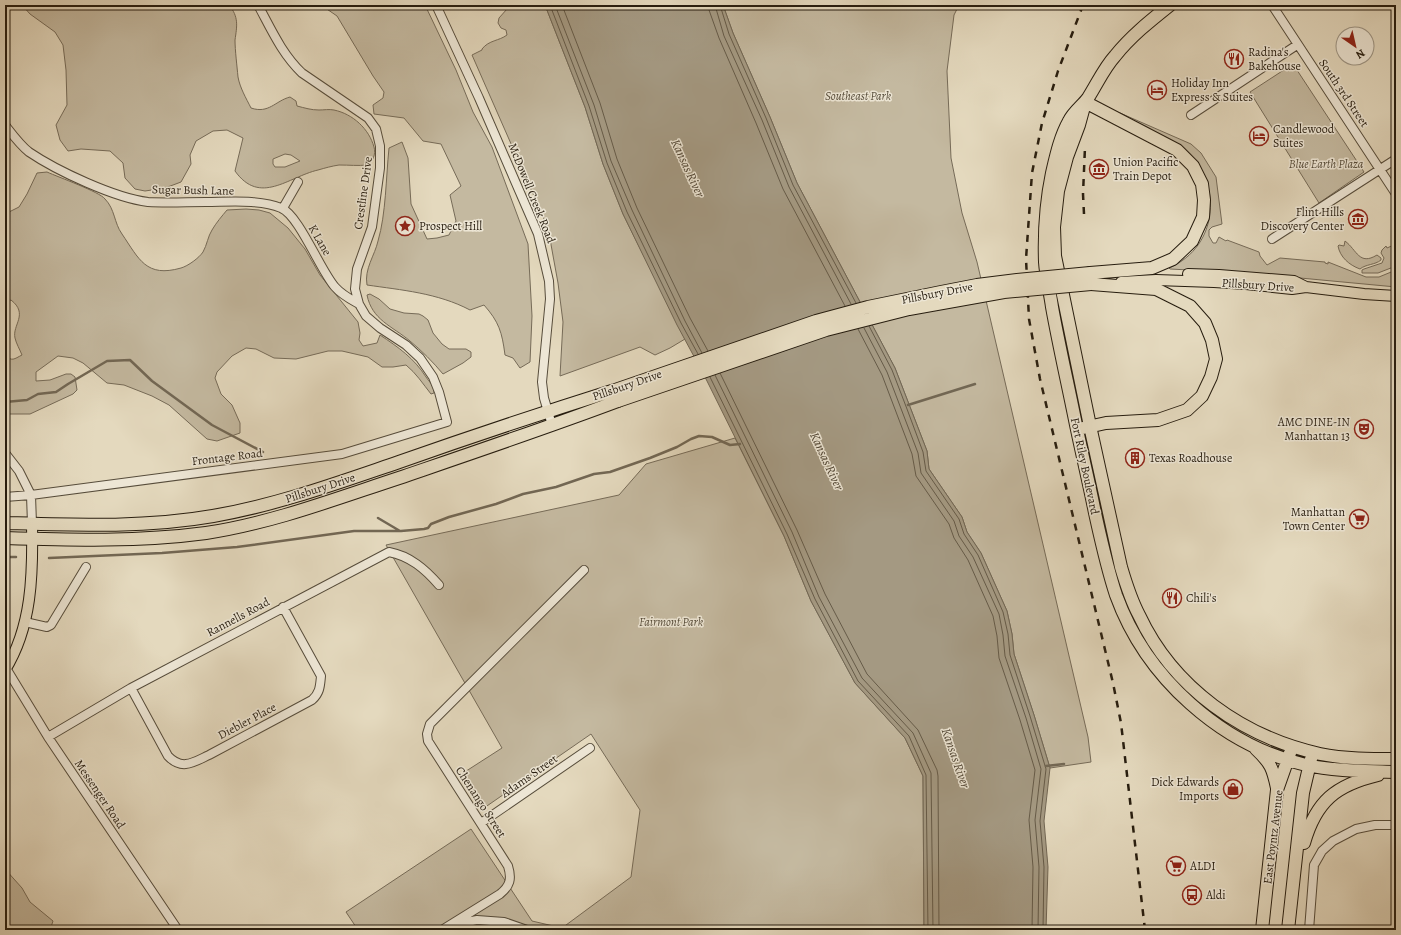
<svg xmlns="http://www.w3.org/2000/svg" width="1401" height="935" font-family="Alegreya,serif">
  <rect width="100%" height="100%" fill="#e4d9be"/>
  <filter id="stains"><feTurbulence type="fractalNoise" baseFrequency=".005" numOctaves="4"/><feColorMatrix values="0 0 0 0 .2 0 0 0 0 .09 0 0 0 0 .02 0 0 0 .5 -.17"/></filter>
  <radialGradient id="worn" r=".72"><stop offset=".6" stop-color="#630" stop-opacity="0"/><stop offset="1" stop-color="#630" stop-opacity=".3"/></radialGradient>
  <path fill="#c4b9a0" stroke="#766b58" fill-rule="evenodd" d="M 22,5 L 229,5 C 239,17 237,26 235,40 C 235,50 237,66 238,77 C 240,88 246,98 251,108 C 269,114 275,101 290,97 L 296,101 L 297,106 C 305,108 311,110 319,110 C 324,110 329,109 334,110 C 353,114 369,129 374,147 C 376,154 373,162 367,165 C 358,166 349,165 339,165 C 332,166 325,168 318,170 C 288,177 260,206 235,171 L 243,138 L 227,130 L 213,131 L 196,141 L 190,155 L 191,164 L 181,182 L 165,188 L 145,191 L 135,189 L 125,178 L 123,163 L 110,151 L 81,149 L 68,151 L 60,140 L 56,125 L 67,105 L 66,70 L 63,45 L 55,32 L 30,14 ZM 285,154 L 291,155 L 300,161 L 285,167 L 275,167 L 273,164 L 273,159 Z
    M 321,5 L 425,5 L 456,70 L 473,112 L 492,147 L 528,244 L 532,316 L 530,362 L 520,368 L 513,358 L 505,355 C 502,332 499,322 484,305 L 470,310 C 438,293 401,290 367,285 C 364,269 375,255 378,241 C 386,214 386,177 389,148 L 402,142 L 408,158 L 411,204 L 427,239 L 437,238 L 449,235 L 456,221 L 450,195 L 461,186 L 441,144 L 423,141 L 404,118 L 374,114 L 373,105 L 383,98 L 384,92 L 373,76 L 337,16 Z
    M 506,5 L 545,5 L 585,107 L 603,164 L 623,214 L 685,339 L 670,348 L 655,355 L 640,347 L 560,376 L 563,322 L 558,283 L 548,228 L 472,55 L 482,50 L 482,49 C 489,40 499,41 507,35 L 506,30 L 501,28 L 498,23 L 499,18 L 507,9 Z
    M 723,5 L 959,5 L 954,15 L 947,71 L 951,158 L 962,213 L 977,262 L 1088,737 L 1091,762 L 1050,768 L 1034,715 L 1014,654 L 1012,634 L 1007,611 L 981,553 L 967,532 L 962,517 L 929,469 L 927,451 L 895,368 L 797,183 L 770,117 L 733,33 Z
    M 1293,64 L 1364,172 L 1319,203 L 1250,92 Z
    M 1120,113 L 1191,144 L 1201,153 L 1216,177 L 1222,224 L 1212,227 L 1209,230 L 1209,236 L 1213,243 L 1216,243 L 1219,237 L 1226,241 L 1227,240 L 1259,252 L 1260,256 L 1267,265 L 1280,258 L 1325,262 L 1325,263 L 1328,264 L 1328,262 L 1366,277 L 1379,277 L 1396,270 L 1396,287 L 1247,273 L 1170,269 L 1169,268 C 1220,246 1223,181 1183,147 L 1118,115 Z
    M 47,172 C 58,177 100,192 105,199 C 115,209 114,223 122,234 C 139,259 146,278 181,268 C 188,266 199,258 203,252 C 207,245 208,236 212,230 C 216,223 222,216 227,210 L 246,209 L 259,210 L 270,213 L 288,228 L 305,249 L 320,275 L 358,322 L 360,333 L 359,340 L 363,346 L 377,343 L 380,335 C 398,347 414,358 426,377 C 430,383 434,385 434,393 L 431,394 C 423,384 416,373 406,365 L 393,367 L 382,367 L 368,357 L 342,351 L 328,351 L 296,359 L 274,358 L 256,349 L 246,348 L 232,356 L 217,372 L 215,378 L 221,394 L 232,405 L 240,423 L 240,433 L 217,441 L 207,439 L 169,405 L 152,396 L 124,385 L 107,383 L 83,363 L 73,358 L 58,356 L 36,372 L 36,381 L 50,380 L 66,374 L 71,374 L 75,377 L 77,390 L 73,394 L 30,414 L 5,414 L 5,355 C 12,362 14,359 22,355 C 20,350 16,343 15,338 C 12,325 29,314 11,300 L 5,302 L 5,214 L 19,207 L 27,194 L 37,173 Z
    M 1345,241 C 1357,250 1359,266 1377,255 L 1381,258 L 1381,260 C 1375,265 1366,264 1360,269 C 1349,265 1340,257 1338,246 L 1339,245 L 1344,246 Z
    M 1396,244 L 1396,266 L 1378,273 L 1362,273 L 1362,270 L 1364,269 L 1382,263 L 1384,258 L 1381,253 L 1382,250 L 1386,246 L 1387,248 Z
    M 370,294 L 379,299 L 390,309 L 404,313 L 419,314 L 423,316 L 428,320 L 433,333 L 442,344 L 449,349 L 466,349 L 471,352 L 471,357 L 463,363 L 443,374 C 433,362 422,351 410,341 C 392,326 372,320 367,295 Z
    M 735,438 L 784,536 L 811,601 L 855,683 L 905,738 L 923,776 L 924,930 L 358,930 L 346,912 L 471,829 L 532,921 L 562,928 L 631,877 L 640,810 L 591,734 L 484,808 L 460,775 L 502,748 L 386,545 L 619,495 L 646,464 Z
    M 5,869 L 22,888 L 30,902 L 53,921 L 50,930 L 5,930 Z"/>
  <path fill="#a49982" stroke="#726754" d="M 545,5 L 723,5 L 733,33 L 770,117 L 797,183 L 895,368 L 927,451 L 929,469 L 962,517 L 967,532 L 981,553 L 1007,611 L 1012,634 L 1014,654 L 1034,715 L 1050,768 L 1044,821 L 1048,867 L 1046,930 L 924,930 L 923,776 L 905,738 L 855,683 L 811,601 L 784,536 L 704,375 L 677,325 L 623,214 L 603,164 L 585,107 Z"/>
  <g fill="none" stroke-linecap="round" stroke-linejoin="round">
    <path stroke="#665b48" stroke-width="1" d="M 550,5 L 589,106 L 607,163 L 627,212 L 681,323 L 698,354
      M 555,5 L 594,105 L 611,161 L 632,210 L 685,321 L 702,353
      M 562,5 L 600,103 L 617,159 L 637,208 L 690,318 L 708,351
      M 709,5 L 709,10 L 719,38 L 756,123 L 783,189 L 845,306
      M 715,5 L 724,36 L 762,120 L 789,187 L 851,304
      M 720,5 L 729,34 L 766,118 L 793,185 L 856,303
      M 869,326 L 892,370 L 907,409 L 923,452 L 926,471 L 959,519 L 964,534 L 978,555 L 1003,612 L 1008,634 L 1010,655 L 1030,716 L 1046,769 L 1040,821 L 1044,867 L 1043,930
      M 864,328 L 887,372 L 918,453 L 921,473 L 954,521 L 959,536 L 973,557 L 999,614 L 1003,635 L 1005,656 L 1026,718 L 1041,769 L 1035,820 L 1039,867 L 1038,930
      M 858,329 L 882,375 L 912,454 L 916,476 L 949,524 L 954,538 L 968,560 L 993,616 L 997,636 L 999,658 L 1020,720 L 1035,770 L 1029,820 L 1033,867 L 1032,930
      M 720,373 L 797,530 L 825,594 L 867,674 L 918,730 L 937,770 L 938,776 L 939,930
      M 715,375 L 792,532 L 819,597 L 862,678 L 913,733 L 931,773 L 933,930
      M 710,377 L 787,534 L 815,599 L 858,681 L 909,736 L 926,775 L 928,930"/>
    <path stroke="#726754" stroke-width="2.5" d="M 5,402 L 27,400 L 38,394 L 56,392 L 68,384 L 107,361 L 130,360 L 152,381 L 212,425 L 263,452
      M 908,405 L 975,384
      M 378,518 L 400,531
      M 5,557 L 16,557
      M 49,558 L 162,553 L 237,547 L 354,531 L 401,531 L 424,529 L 428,528 L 431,524 L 449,517 L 496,504 L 523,494 L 556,487 L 594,474 L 610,472 L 650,458 L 677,447 L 691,439 L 699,436 L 712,437 L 730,445 L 740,444
      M 1046,766 L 1064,764"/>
    <g stroke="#564c3b" stroke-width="10">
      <path id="minor" d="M 436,5 L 479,98 L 538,234 L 549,281 L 550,299 L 542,382 L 544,398 L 552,425
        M 1272,5 L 1396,194
        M 1191,115 L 1297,45
        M 5,125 C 12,134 20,145 29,152 C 57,171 115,198 148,202 C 167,203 187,202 206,202 C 228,202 260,199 281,208 C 299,215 320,270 335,287 C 342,295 350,299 359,304
        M 283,208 L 298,182
        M 1272,239 L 1396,159
        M 5,453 L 19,471 L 31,495 L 32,524
        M 5,497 L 31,495 L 342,454 L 447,422 L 439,392 L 433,377 L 420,358 L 406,345 L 380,328 L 366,316 L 359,304 L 355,289 L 357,269 L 372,227 L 380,168 L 380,146 L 376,129 L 368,118 L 302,73 C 282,54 271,29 258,5
        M 25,622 L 47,627 L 51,625 L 86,567
        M 6,668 L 48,737 L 178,930
        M 131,688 L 168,756 C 182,771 194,762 209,755 L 312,700 C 320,693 320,686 321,676 L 283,607
        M 48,737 L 131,688 L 389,552 C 410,556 425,569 439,585
        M 481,823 L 590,748
        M 453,925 L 477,920 L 504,922 L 527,930
        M 442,930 L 500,894 C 510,886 512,879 508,866 L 428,741 L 427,734 L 430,724 L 584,570
        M 1309,930 L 1314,865 L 1322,851 L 1333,841 L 1356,829 L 1375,825 L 1396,825"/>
    </g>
    <g stroke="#271d0f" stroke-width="12">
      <path id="major" d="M 1188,274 L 1219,275 L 1294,281 L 1306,287
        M 1121,282 L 1156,280 L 1214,282 L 1246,284 L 1292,289 L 1306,287 L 1364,294 L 1396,296
        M 5,670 C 32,627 33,574 32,524"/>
    </g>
    <g stroke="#271d0f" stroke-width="14">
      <path id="highway" d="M 1170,5 C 1150,21 1131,36 1115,56 C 1104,68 1097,84 1088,98 C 1082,106 1073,112 1069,121 C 1060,137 1056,156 1052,173 C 1046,202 1044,233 1045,262 C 1046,277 1050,292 1052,307 C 1059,346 1068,385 1076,425 C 1082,454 1089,483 1095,513 C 1101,540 1107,568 1116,595 C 1146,678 1221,745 1306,765 C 1333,771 1368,771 1396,772
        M 1085,102 L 1177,150 L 1193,166 L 1202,184 L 1204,200 L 1203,217 L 1192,241 L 1173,259 L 1152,268 L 1090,273
        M 1085,103 L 1079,125 L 1067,157 L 1058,191 L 1054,227 L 1055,256 L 1090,426 L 1121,567 C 1126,584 1131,600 1139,615 C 1173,688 1243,737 1320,754 C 1345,759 1371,759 1396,759
        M 1083,428 L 1106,423 L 1158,420 L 1187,410 L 1202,396 L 1211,377 L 1216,359 L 1212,340 L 1205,323 L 1190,306 L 1156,289 L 1091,284
        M 5,523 C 74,525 145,528 213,516 C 277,505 337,483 399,462 C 470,437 542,413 615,390
        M 5,538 C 72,540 139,542 206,533 C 272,523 335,499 399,478 C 472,453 546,428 618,401
        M 1256,749 C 1271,763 1273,769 1277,788
        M 1304,843 C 1316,801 1336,785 1378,775
        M 1262,930 L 1277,790 L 1290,753
        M 1288,930 L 1303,793 L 1311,759"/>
    </g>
    <use href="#minor" stroke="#ede6d5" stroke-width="8"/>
    <use href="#major" stroke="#e4d9be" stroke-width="10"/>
    <use href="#highway" stroke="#e4d9be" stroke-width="12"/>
    <path stroke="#271d0f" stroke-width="2.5" stroke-dasharray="7 7" stroke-linecap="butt" d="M 1083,5 L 1058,71 L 1042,123 L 1032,173 L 1026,259 L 1029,319 L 1040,379 L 1113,683 L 1121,723 L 1145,930
      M 1084,214 L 1083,194 L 1085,147"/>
    <g stroke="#271d0f" stroke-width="14" stroke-linecap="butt">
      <path id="highway-bridge" d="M 615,390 L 816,321 L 868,307 L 941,292 L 977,285 L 1017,280 L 1090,273
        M 618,401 L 826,330 L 909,309 L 1004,292 L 1091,284"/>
    </g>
    <use href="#highway-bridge" stroke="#e4d9be" stroke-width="12"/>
  </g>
  <defs>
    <g id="restaurant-ring" transform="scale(1)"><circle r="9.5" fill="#ede6d5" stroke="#8f2418" stroke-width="1.5"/><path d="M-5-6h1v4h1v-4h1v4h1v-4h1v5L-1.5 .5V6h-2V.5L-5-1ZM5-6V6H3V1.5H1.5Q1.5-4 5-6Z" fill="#8f2418"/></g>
    <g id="hotel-ring" transform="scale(1)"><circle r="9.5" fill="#ede6d5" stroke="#8f2418" stroke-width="1.5"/><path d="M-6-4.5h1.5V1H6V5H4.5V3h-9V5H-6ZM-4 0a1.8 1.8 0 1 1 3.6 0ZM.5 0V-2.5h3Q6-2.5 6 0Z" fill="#8f2418"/></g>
    <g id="museum-ring" transform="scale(1)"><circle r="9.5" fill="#ede6d5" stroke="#8f2418" stroke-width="1.5"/><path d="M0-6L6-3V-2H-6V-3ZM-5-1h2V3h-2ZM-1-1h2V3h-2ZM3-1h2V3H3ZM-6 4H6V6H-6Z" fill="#8f2418"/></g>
    <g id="sight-ring" transform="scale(1)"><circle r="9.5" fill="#ede6d5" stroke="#8f2418" stroke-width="1.5"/><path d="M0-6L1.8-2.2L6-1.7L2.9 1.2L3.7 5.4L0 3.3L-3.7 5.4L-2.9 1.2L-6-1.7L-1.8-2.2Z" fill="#8f2418"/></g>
    <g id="theatre-ring" transform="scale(1)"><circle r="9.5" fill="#ede6d5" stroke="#8f2418" stroke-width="1.5"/><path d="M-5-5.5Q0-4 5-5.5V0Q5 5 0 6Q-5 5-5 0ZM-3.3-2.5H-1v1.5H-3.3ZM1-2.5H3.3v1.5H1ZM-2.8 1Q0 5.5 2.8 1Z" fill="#8f2418"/></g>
    <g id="building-ring" transform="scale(1)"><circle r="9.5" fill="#ede6d5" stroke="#8f2418" stroke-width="1.5"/><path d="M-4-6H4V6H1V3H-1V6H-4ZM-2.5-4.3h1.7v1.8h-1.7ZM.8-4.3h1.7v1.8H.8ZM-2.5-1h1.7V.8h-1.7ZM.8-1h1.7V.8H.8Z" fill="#8f2418"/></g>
    <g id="supermarket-ring" transform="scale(1)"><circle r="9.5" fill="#ede6d5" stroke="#8f2418" stroke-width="1.5"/><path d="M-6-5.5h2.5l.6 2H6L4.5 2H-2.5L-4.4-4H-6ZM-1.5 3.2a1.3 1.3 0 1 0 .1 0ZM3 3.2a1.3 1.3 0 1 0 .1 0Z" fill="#8f2418"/></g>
    <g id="shop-ring" transform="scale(1)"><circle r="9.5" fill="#ede6d5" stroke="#8f2418" stroke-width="1.5"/><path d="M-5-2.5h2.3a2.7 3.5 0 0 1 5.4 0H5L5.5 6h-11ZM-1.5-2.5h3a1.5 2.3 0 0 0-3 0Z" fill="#8f2418"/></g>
    <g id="bus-ring" transform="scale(1)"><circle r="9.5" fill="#ede6d5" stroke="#8f2418" stroke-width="1.5"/><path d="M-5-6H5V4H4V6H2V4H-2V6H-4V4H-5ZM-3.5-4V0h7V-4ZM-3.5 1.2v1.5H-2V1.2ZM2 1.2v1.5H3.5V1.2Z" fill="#8f2418"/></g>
  </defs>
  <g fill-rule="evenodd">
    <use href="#restaurant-ring" x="1234" y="59"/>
    <use href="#hotel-ring" x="1157" y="90"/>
    <use href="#hotel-ring" x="1259" y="136"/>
    <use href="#museum-ring" x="1099" y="169"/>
    <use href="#museum-ring" x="1358" y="219"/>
    <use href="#sight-ring" x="405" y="226"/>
    <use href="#theatre-ring" x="1364" y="429"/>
    <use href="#building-ring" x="1135" y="458"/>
    <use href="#supermarket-ring" x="1359" y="519"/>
    <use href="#restaurant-ring" x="1172" y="598"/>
    <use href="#shop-ring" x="1233" y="789"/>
    <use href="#supermarket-ring" x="1176" y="866"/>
    <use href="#bus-ring" x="1192" y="895"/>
  </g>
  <g text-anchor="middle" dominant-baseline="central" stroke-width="3" stroke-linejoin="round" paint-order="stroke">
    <g font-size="12" fill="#271d0f" stroke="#ede6d5" text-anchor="start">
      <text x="1248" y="52">Radina's<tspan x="1248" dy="14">Bakehouse</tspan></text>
      <text x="1171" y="83">Holiday Inn<tspan x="1171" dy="14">Express &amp; Suites</tspan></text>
      <text x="1273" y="129">Candlewood<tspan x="1273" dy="14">Suites</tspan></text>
      <text x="1113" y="162">Union Pacific<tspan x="1113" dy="14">Train Depot</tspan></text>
      <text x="1344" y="212" text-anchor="end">Flint Hills<tspan x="1344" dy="14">Discovery Center</tspan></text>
      <text x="419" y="226">Prospect Hill</text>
      <text x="1350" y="422" text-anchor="end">AMC DINE-IN<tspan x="1350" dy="14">Manhattan 13</tspan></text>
      <text x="1149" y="458">Texas Roadhouse</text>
      <text x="1345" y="512" text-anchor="end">Manhattan<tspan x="1345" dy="14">Town Center</tspan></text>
      <text x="1186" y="598">Chili's</text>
      <text x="1219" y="782" text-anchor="end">Dick Edwards<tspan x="1219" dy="14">Imports</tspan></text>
      <text x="1190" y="866">ALDI</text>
      <text x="1206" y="895">Aldi</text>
    </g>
    <g font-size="12" fill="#271d0f" stroke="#ede6d5">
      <text transform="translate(1344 93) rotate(56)">South 3rd Street</text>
      <text transform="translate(193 190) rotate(1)">Sugar Bush Lane</text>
      <text transform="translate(363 193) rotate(-82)">Crestline Drive</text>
      <text transform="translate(532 193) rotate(68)">McDowell Creek Road</text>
      <text transform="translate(320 240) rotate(60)">K Lane</text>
      <text transform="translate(1258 285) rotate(4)">Pillsbury Drive</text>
      <text transform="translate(937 293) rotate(-11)">Pillsbury Drive</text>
      <text transform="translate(627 385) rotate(-19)">Pillsbury Drive</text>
      <text transform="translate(227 457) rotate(-7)">Frontage Road</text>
      <text transform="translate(1085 466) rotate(78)">Fort Riley Boulevard</text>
      <text transform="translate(320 488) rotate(-18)">Pillsbury Drive</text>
      <text transform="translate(238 617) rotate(-28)">Rannells Road</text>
      <text transform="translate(247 721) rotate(-28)">Diebler Place</text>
      <text transform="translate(529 776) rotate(-35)">Adams Street</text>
      <text transform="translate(100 794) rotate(56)">Messenger Road</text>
      <text transform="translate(481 802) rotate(57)">Chenango Street</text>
      <text transform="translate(1273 837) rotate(-83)">East Poyntz Avenue</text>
    </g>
    <g font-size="12" font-style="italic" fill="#564c3a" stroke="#ede6d5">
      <text x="858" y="96">Southeast Park</text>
      <text x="1326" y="164">Blue Earth Plaza</text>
      <text x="671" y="622">Fairmont Park</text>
    </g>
    <g font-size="13" font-style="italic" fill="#534837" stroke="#ede6d5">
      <text transform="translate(688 168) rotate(65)">Kansas River</text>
      <text transform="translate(827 461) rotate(65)">Kansas River</text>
      <text transform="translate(956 758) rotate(71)">Kansas River</text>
    </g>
  </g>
  <rect width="1401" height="935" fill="none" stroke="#e4d9be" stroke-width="20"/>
  <rect x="6" y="6" width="1389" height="923" fill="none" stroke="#271d0f" stroke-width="2"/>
  <rect x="10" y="10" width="1381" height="915" fill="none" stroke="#271d0f"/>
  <g transform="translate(1355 46) rotate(146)"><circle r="19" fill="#ede6d5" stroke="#9e9686"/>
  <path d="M0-3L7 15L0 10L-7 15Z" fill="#8f2418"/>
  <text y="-6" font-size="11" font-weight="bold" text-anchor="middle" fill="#271d0f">N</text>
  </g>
  <rect width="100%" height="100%" filter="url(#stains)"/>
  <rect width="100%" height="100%" fill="url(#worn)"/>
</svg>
